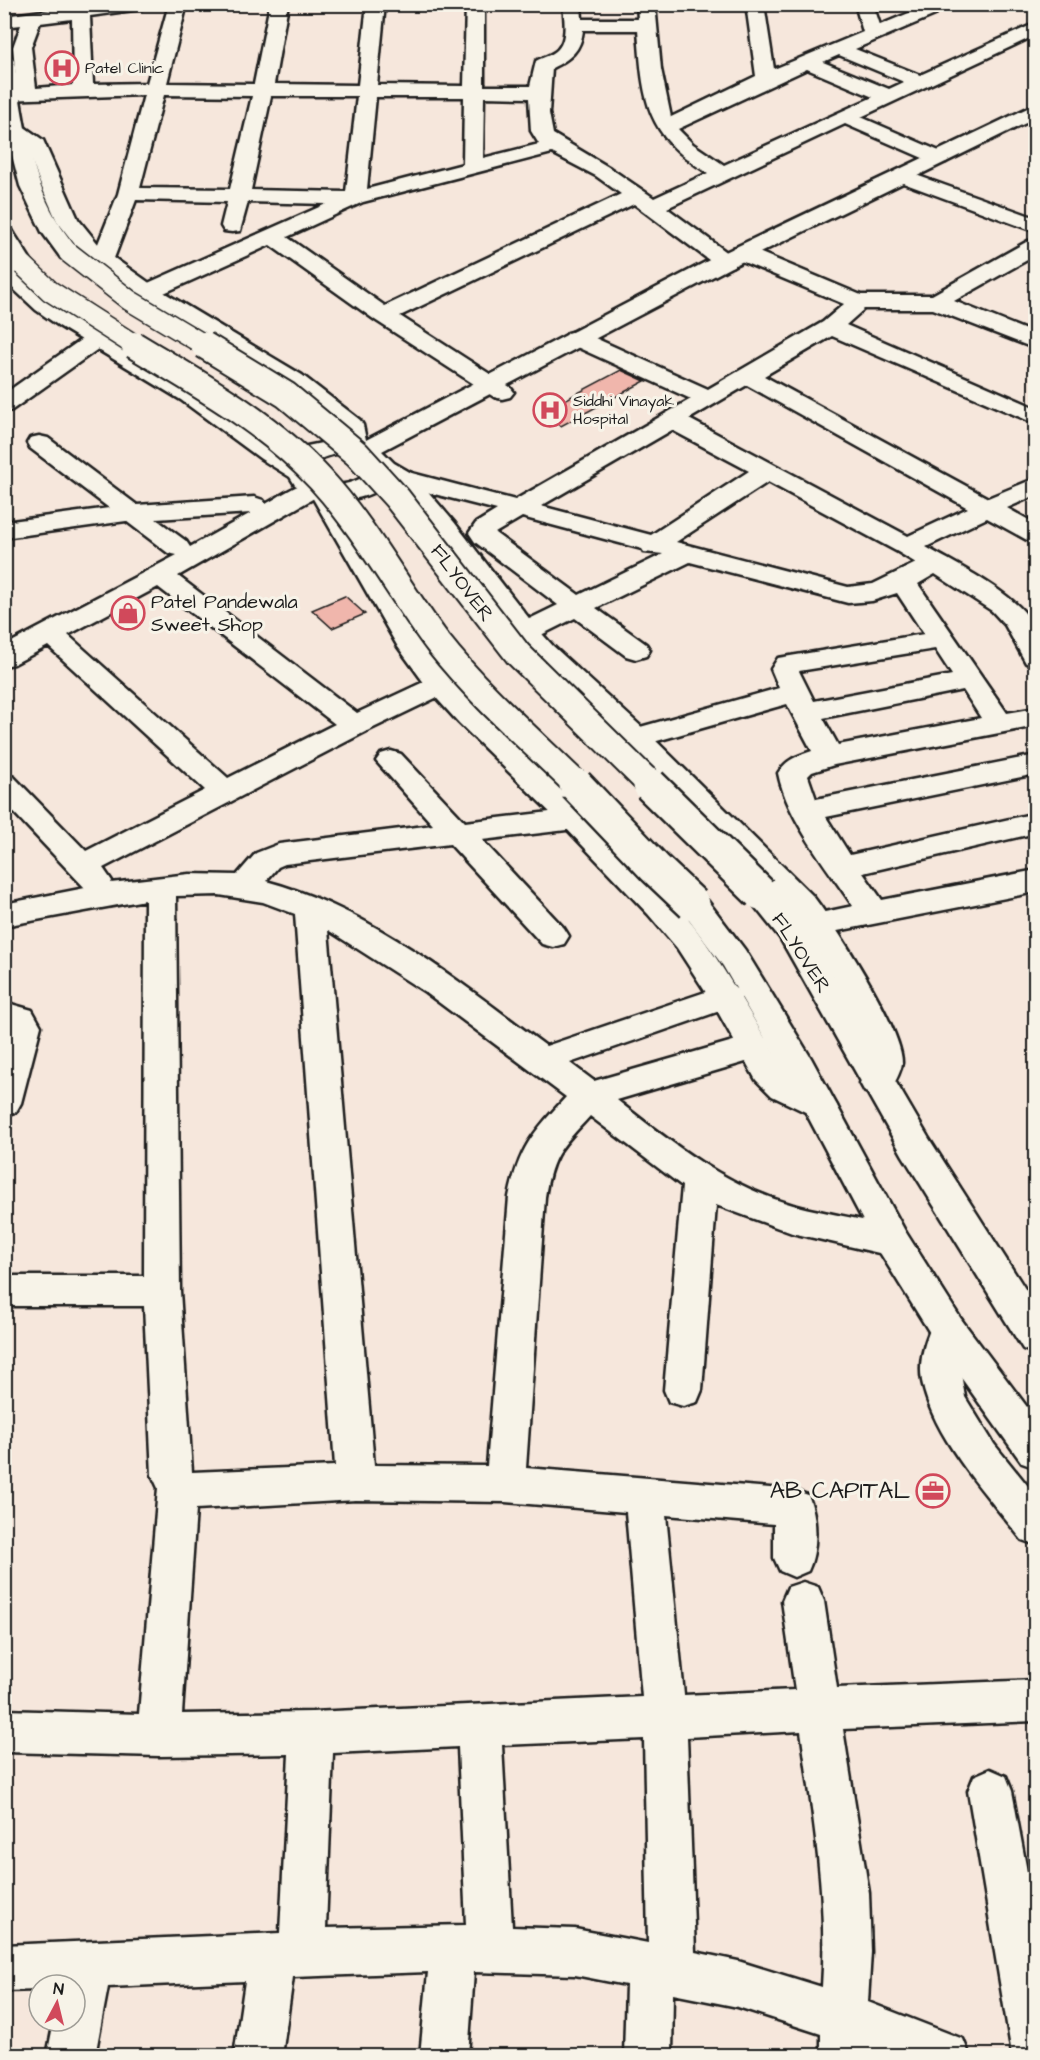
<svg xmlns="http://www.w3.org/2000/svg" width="1040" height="2060" font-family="'Architects Daughter',sans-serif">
  <rect width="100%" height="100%" fill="#f6e7dc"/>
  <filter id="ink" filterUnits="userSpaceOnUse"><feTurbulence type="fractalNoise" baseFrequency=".0167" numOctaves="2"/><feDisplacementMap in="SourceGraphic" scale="12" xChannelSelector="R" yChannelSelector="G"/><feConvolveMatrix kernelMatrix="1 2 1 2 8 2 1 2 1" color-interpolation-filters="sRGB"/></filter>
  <g filter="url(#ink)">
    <path fill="#f0b6ac" stroke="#1c1c1c" stroke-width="1.5" d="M 621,370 L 645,381 L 561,426 L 540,413 Z
      M 345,596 L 365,614 L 332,628 L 312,610 Z"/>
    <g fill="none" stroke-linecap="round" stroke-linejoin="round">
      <g stroke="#1c1c1c" stroke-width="5">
        <path id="minor" d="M 95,4 L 150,4 L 141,9 L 90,16 L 93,84 L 147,83 L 169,4 L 187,4 L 167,83 L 254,84 L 270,4 L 288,4 L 274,84 L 358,85 L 367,4 L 385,4 L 377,85 L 464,86 L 466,4 L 484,4 L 484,86 L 530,86 L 536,61 C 543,57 553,55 558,49 C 568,38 564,17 563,4 L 581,4 L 582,19 L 638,19 L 637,4 L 655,4 L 661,69 L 671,117 L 756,76 L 746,4 L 764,4 L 774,69 L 863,32 L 855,4 L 873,4 L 880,25 L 921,8 L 922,4 L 940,4 L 935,15 L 855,49 L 920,75 L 1036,23 L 1036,35 L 861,117 L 946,154 L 949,158 L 946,162 L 932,162 L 845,124 L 667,208 L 732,256 L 730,253 L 733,248 L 741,246 L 749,248 L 861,295 L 932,295 L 1028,241 L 1036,240 L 1036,255 L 954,301 L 1036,334 L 1036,349 L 933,309 L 864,309 L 846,325 L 1036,408 L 1036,424 L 832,336 L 764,376 L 988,498 L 1036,478 L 1036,495 L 1007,508 L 1036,524 L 1036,543 L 1027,540 L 987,518 L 926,547 C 955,564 1028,599 1036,632 C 1038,642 1036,655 1036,665 L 1026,663 L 1005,625 L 992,611 L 935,574 L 918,584 L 1007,713 L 1036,708 L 1036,726 L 834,765 L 812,772 L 808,776 L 816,799 L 1036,755 L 1036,774 L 826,817 L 850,855 L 1036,813 L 1036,833 L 863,873 L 882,900 L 1036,870 L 1036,892 L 817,935 L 806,932 L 801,924 L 806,916 L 853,906 C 827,867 787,819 778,773 C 787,759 797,756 812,751 L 787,704 L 636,747 L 626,745 L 622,738 L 626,731 L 779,688 L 771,669 L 778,658 L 924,634 L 897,593 L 872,601 L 848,603 L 690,562 L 596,608 L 646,644 L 650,650 L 646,656 L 636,659 L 626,656 L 575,618 L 535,638 L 525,640 L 515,638 L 511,632 L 515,626 L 558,605 L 475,542 L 469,533 L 476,523 L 497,510 L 395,484 L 391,479 L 395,474 L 404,471 L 515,500 L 691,399 L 568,343 L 564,338 L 568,333 L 576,331 L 584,333 L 708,389 L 823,322 L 844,304 L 734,258 L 736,261 L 733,266 L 725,268 L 717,266 L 634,204 L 400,316 L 510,387 L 514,392 L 510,397 L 502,399 L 494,397 L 375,320 L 270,245 L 155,297 L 147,299 L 139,297 L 136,292 L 139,287 L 326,204 L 248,202 L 240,231 L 232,232 L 224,231 L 221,226 L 227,202 L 136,200 L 113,261 L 110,266 L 102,268 L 94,266 L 91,261 L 118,194 L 144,95 L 4,100 L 4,92 L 17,90 L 13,47 L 21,25 L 4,27 L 4,16 ZM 72,19 L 73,85 L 36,88 L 31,47 L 40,23 ZM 583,30 L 638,30 C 643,99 645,135 708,173 L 654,198 L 610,168 L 553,134 L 549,113 L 552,68 C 570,59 581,51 583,30 ZM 839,55 L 904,82 L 889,89 L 823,62 ZM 807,69 L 873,97 L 724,165 L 693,144 L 678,129 ZM 164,95 L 252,96 L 230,189 L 140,188 ZM 271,96 L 357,96 L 346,192 L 251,190 ZM 376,97 L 464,97 L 463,164 L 367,189 ZM 484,97 L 529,98 L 531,131 L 539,144 L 483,158 ZM 552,153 L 596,176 L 621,194 L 385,306 L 287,237 L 363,202 ZM 747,385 L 968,508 L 908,536 L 689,419 ZM 672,430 L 749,471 L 651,535 L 541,506 ZM 768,482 L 898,552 L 916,563 L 873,584 L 848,587 L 676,542 ZM 522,517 L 642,549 L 644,552 L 663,554 L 579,595 L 495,533 ZM 935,649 L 952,675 L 814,701 L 799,671 ZM 963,690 L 981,718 L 838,745 L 823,718 Z
          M 902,170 L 1036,218 L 1036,232 L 895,180 L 892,176 L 895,172 Z
          M 97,332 L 105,334 L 109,339 L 105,344 L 12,410 L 4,412 L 4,394 L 89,334 Z
          M 39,436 L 48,438 L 137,505 L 254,497 L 263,500 L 266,504 C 283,495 303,478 323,483 L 327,488 L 323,493 L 178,576 L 357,713 L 430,679 L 440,676 L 450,679 L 454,685 L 450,691 L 365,732 L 103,868 L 112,881 L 111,883 L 189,874 L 237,875 L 256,853 L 279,844 L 433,825 L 376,761 L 381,754 L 391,751 L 401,754 L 465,822 L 575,809 L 586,812 L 590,819 L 586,826 L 575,829 L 482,840 L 564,928 L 569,936 L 564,944 L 553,947 L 542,944 L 450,844 L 285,864 L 278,867 L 266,881 C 369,908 462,984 546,1046 L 726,985 L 737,989 L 742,997 L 737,1005 L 570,1063 L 594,1081 L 754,1035 L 766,1038 L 771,1047 L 766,1056 L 617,1100 C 671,1143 726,1186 793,1205 C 830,1215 869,1219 905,1231 L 910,1241 L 905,1251 L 892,1256 L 792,1233 L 716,1205 L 702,1390 L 697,1402 L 683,1406 L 669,1402 L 664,1390 L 682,1186 L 590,1116 C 561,1148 552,1153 545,1197 L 526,1468 L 794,1490 L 808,1495 C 818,1517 818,1550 808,1571 L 794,1577 L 780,1571 L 774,1558 L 774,1524 L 666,1515 L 684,1695 L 795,1690 L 782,1601 L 788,1587 L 803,1582 L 818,1587 L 824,1601 L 837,1688 L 1036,1680 L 1036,1721 L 843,1729 L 869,1893 L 871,1952 L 868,2002 L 963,2039 L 970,2056 L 887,2056 L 869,2049 L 869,2056 L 821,2056 L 821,2034 L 738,2007 L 673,1994 L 672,2056 L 624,2056 L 626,1985 L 575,1975 L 474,1972 L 468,2056 L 420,2056 L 428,1972 L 293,1977 L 282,2056 L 234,2056 L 245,1981 L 108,1987 L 95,2056 L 47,2056 L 54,2021 L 75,2021 L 75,1985 L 39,1985 L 39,1990 L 4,1991 L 4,1945 L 280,1933 L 289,1754 L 159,1756 L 4,1752 L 4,1710 L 139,1714 L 158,1488 L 152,1475 L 144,1306 L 4,1306 L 4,1276 L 144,1276 L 145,900 L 4,926 L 4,904 L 85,888 L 4,802 L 4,774 L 14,777 L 86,851 L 205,790 L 48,646 L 14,664 L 4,666 L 4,646 L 177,555 L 168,553 L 126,521 L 4,538 L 4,522 L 109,508 L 30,448 L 27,443 L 30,438 ZM 251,513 L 190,547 L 186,541 L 156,519 ZM 158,587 L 335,724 L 228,778 L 68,635 ZM 219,895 L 263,902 L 295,914 L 335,1466 L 192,1472 L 180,1291 L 176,896 ZM 328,930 L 425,992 L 566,1097 C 533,1133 519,1147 509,1197 L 487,1466 L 374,1465 ZM 356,1500 L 505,1502 L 626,1512 L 642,1697 L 312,1712 L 182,1714 L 196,1509 ZM 801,1731 C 813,1817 828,1901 822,1987 L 738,1961 L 695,1952 L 687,1737 ZM 644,1739 L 648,1943 L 575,1929 L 512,1927 L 502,1745 ZM 458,1747 L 466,1925 L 326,1928 L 333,1753 Z
          M 4,1002 L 32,1010 L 41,1026 L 21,1103 L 16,1112 L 4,1116 L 4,1040 L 8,1027 L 4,1026 Z
          M 948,1314 L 961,1319 L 967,1330 L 960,1368 L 965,1397 L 994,1444 L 1036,1496 L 1036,1545 L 1022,1540 C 987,1495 933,1438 922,1381 C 918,1361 926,1337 935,1319 Z
          M 990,1769 L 1006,1776 L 1012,1791 L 1036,1920 L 1036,2056 L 1012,2054 L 968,1791 L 974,1776 Z"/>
      </g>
      <g stroke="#1c1c1c" stroke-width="5">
        <path id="major" d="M 1036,104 L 1036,118 L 733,266 L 382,451 L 394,463 L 413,474 L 454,522 L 535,626 L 553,646 L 646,731 L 813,896 C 835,925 903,1029 902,1063 C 901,1072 894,1084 889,1092 L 877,1096 L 865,1092 L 860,1083 C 865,1072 869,1064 868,1052 C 864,1022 811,938 791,912 L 626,745 L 533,658 L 515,638 L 436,532 L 395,484 L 390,481 C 377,494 357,500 339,500 C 374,560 406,623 449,677 C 474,709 506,736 535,764 C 581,807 627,852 670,898 C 715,947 743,1004 778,1059 C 793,1083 825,1084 837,1106 L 832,1115 L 820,1119 L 772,1096 L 756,1080 L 714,1005 L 677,948 L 648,914 L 564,826 L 459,723 L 430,691 L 398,647 L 311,495 L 295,485 L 290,477 L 261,459 L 181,400 L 59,326 L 36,310 L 4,280 L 4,260 L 12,261 L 31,282 L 75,317 L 197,390 L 291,458 L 307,446 L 341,439 L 339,428 L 286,385 L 139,297 L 87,260 L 57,221 L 40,183 L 26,145 L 6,130 L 9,126 L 23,126 L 43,140 L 78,219 L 103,250 L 155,287 L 302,375 L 360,420 L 363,425 L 366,440 L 717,256 ZM 341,453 L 352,455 L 369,464 L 370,473 C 352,485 323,494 311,470 C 316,457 329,456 341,453 Z"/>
      </g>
      <g stroke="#1c1c1c" stroke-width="5">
        <path id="highway" d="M 4,55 L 11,57 L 14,61 C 22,111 28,164 51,210 C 59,226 70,239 80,253 L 77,258 L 69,260 L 61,258 L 42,232 L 20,186 L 4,124 Z
          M 4,229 L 12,230 L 15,235 L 34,265 L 31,270 L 23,272 L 15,270 C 5,255 4,246 4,229 Z
          M 760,882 L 771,885 L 802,922 L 928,1137 L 1036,1306 L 1036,1354 L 1023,1349 L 903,1156 L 780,938 L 744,893 L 749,885 Z
          M 693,893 L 704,896 L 745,950 L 811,1058 L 905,1231 L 961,1319 L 1036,1419 L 1036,1468 L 1022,1463 L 935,1341 L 879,1251 L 785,1073 L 723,966 L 677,904 L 682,896 Z"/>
      </g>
      <use href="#minor" fill="#f7f3e8" fill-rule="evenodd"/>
      <use href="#major" fill="#f7f3e8" fill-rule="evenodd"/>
      <use href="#highway" fill="#f7f3e8" fill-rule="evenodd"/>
      <g stroke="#1c1c1c" stroke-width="23" stroke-linecap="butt">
        <path id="highway-bridge-far2" d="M 69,253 L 129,300 L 206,346
          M 23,265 L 50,291 L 136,346"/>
      </g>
      <g stroke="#1c1c1c" stroke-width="30" stroke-linecap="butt">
        <path id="highway-bridge-far1" d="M 134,345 C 200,385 268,422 321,480 C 366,529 398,590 438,643 C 479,695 531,740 578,786
          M 204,345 L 286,395 L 357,454 L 397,498 L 518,654 L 652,786"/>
      </g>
      <g stroke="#1c1c1c" stroke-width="38" stroke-linecap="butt">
        <path id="highway-bridge" d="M 576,785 L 655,868 L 693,904
          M 650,785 L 760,893"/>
      </g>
      <use href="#highway-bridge-far2" stroke="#f7f3e8" stroke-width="20"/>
      <use href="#highway-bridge-far1" stroke="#f7f3e8" stroke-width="26"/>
      <use href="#highway-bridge" stroke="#f7f3e8" stroke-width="33"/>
    </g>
  </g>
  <defs>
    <g id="hospital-ring" transform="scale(1.725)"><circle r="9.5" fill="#f7f3e8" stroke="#d1495b" stroke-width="1.5"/><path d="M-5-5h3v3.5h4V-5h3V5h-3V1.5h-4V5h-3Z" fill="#d1495b"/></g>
    <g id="shop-ring" transform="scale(1.725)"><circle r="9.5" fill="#f7f3e8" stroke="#d1495b" stroke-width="1.5"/><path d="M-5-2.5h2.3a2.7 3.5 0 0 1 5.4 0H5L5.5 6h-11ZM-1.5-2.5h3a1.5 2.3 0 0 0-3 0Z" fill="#d1495b"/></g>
    <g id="office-ring" transform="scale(1.725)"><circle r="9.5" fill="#f7f3e8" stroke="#d1495b" stroke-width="1.5"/><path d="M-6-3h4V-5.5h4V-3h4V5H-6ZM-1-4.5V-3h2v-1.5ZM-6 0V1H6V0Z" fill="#d1495b"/></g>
  </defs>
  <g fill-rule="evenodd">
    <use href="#hospital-ring" x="62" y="68"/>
    <use href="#hospital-ring" x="550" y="410"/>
    <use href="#shop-ring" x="128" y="613"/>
    <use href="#office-ring" x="933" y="1491"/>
  </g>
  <g text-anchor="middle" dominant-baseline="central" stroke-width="6" stroke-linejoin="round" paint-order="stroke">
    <g font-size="16" fill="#1c1c1c" stroke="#f7f3e8" text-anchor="start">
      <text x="85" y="68">Patel Clinic</text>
      <text x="573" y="401">Siddhi Vinayak<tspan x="573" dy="18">Hospital</tspan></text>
    </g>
    <g font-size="20" fill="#1c1c1c" stroke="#f7f3e8">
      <text transform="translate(462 583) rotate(53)">FLYOVER</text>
      <text transform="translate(801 953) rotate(57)">FLYOVER</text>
    </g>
    <g font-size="20" fill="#1c1c1c" stroke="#f7f3e8" text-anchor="start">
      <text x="151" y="602">Patel Pandewala<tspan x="151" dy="23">Sweet Shop</tspan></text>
    </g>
    <g font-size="24" fill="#1c1c1c" stroke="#f7f3e8" text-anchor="end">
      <text x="910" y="1491">AB CAPITAL</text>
    </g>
  </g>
  <rect width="1040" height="2060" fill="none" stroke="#f7f3e8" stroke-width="24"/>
  <rect x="12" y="12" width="1016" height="2036" fill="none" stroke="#1c1c1c" stroke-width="2" filter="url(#ink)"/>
  <g transform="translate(57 2003) rotate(7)"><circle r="28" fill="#f7f3e8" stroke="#9f9d96" stroke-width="1.5"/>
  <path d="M0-4.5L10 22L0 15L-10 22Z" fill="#d1495b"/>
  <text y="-9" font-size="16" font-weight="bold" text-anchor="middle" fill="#1c1c1c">N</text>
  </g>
</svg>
